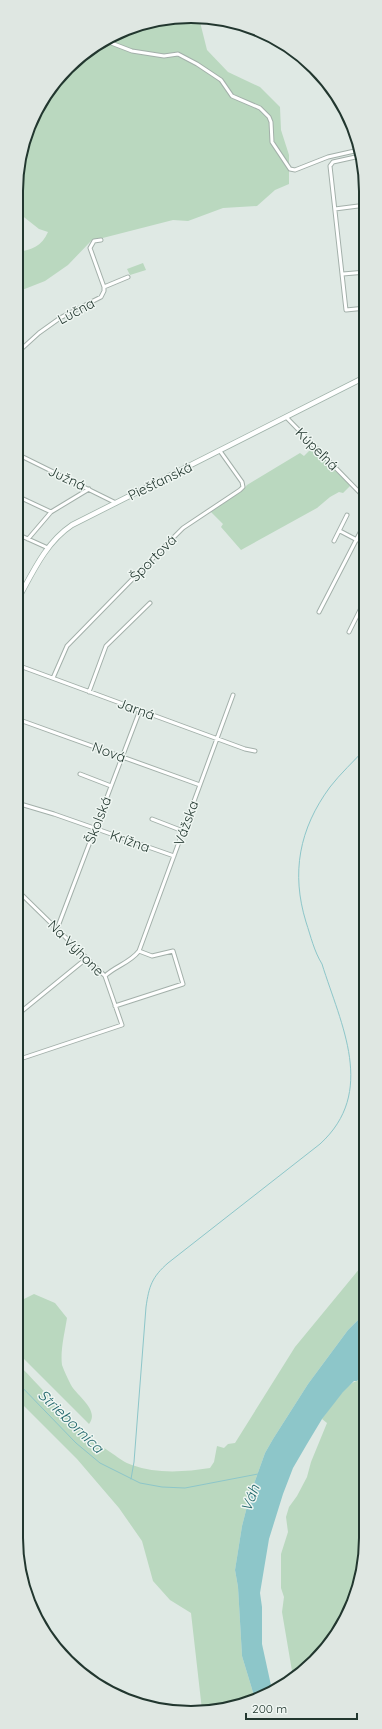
<svg xmlns="http://www.w3.org/2000/svg" width="382" height="1729" font-family="Quicksand,sans-serif">
  <rect width="100%" height="100%" fill="#dfe9e4"/>
  <path fill="#bad8bf" d="M 199,18 L 207,50 L 228,72 L 260,87 L 280,107 L 281,130 L 289,155 L 289,184 L 275,190 L 257,206 L 223,208 L 188,221 L 173,220 L 91,241 L 68,265 L 45,281 L 17,292 L 17,252 C 32,250 42,246 48,232 L 39,229 L 20,214 L 17,207 L 17,168 L 39,104 L 84,52 L 145,22 Z
    M 143,263 L 146,270 L 130,275 L 127,269 Z
    M 312,448 L 349,484 L 350,486 L 343,493 L 339,492 L 330,497 L 317,508 L 241,550 L 221,527 L 223,524 L 211,512 L 243,490 L 247,485 L 300,453 L 304,456 Z
    M 365,718 L 365,791 C 359,764 354,744 365,718 Z
    M 365,1262 L 365,1313 L 348,1330 L 308,1384 L 273,1439 L 265,1453 L 250,1495 L 242,1526 L 235,1570 L 238,1587 L 242,1656 L 255,1699 L 247,1704 L 202,1710 L 191,1613 L 170,1600 L 153,1581 L 142,1541 L 119,1508 L 77,1459 L 16,1398 L 16,1362 C 47,1393 76,1430 113,1454 C 119,1458 125,1463 132,1465 C 156,1474 185,1472 210,1468 L 214,1462 L 217,1446 L 224,1448 L 228,1444 L 235,1443 L 295,1347 Z
    M 34,1294 L 55,1303 L 67,1318 C 65,1331 60,1351 62,1365 C 64,1371 68,1379 71,1385 C 77,1396 100,1410 89,1424 L 16,1351 L 16,1303 Z
    M 365,1371 L 365,1561 L 348,1616 L 306,1670 L 293,1677 L 282,1612 L 284,1597 L 281,1588 L 281,1554 L 288,1532 L 286,1517 L 289,1507 L 297,1496 L 307,1477 L 311,1462 L 327,1423 L 322,1419 C 329,1410 346,1383 357,1381 Z"/>
  <path fill="#8dc6c9" d="M 365,1313 L 365,1371 L 357,1381 L 354,1381 L 343,1392 L 322,1419 L 307,1444 L 293,1468 L 283,1494 L 269,1539 L 260,1593 L 262,1607 L 262,1644 L 272,1690 L 255,1699 L 242,1656 L 238,1587 L 235,1570 L 242,1526 L 250,1495 L 265,1453 L 273,1439 L 308,1384 L 348,1330 Z"/>
  <g fill="none" stroke-linecap="round" stroke-linejoin="round">
    <path stroke="#8dc6c9" stroke-width="1" d="M 16,1381 L 76,1443 L 100,1463 L 140,1483 L 162,1487 L 185,1488 L 258,1474
      M 131,1479 L 134,1462 L 146,1307 C 149,1286 152,1277 168,1263 L 320,1144 C 377,1092 341,1025 322,964 C 314,951 311,937 306,922 C 291,873 299,829 330,787 C 340,774 354,761 365,749"/>
    <g stroke="#a3b0aa" stroke-width="5">
      <path id="street" d="M 106,41 L 132,51 L 164,56 L 178,54 L 197,64 L 221,80 L 232,96 L 260,108 L 269,117 L 271,122 L 272,142 L 290,169 L 295,170 L 328,157 L 359,150
        M 360,156 L 333,162 L 330,166 L 346,310 L 366,308
        M 335,209 L 366,205
        M 343,274 L 366,272
        M 104,287 L 128,277
        M 17,353 L 39,333 L 60,318 L 101,297 L 104,291 L 104,287 L 90,248 L 94,241 L 101,240
        M 286,417 L 365,498
        M 17,454 L 116,503
        M 17,496 L 51,512
        M 340,531 L 357,540
        M 17,534 L 48,548
        M 28,539 L 51,512 L 89,489
        M 334,541 L 347,515
        M 319,612 L 365,523
        M 349,632 L 365,600
        M 17,665 L 245,749 L 255,751
        M 53,678 L 67,646 L 157,554 L 183,528 L 240,490 L 243,487 L 242,482 L 220,451
        M 89,692 L 106,646 L 150,603
        M 17,719 L 200,785
        M 80,774 L 111,786
        M 17,803 L 54,814 L 174,856
        M 152,819 L 183,831
        M 57,929 L 140,710
        M 105,976 C 115,966 130,963 139,951 L 233,695
        M 115,1006 L 183,984 L 173,951 L 152,956 L 139,951
        M 17,1015 L 87,958
        M 17,1060 L 122,1025 L 105,976 L 17,890"/>
    </g>
    <g stroke="#a0b3aa" stroke-width="6">
      <path id="secondary" d="M 17,601 C 32,574 45,543 72,525 L 365,377"/>
    </g>
    <use href="#street" stroke="#fff" stroke-width="3"/>
    <use href="#secondary" stroke="#fff" stroke-width="4.5"/>
  </g>
  <g text-anchor="middle" dominant-baseline="central" stroke-width="3" stroke-linejoin="round" paint-order="stroke">
    <g font-size="14" fill="#22372f" stroke="#eff6f2">
      <text transform="translate(76 311) rotate(-28)">Lúčna</text>
      <text transform="translate(317 449) rotate(45)">Kúpeľná</text>
      <text transform="translate(67 478) rotate(25)">Južná</text>
      <text transform="translate(160 481) rotate(-26)">Piešťanská</text>
      <text transform="translate(153 558) rotate(-45)">Športová</text>
      <text transform="translate(136 709) rotate(20)">Jarná</text>
      <text transform="translate(109 752) rotate(20)">Nová</text>
      <text transform="translate(98 820) rotate(-69)">Školská</text>
      <text transform="translate(186 823) rotate(-70)">Vážska</text>
      <text transform="translate(130 841) rotate(19)">Krížna</text>
      <text transform="translate(76 948) rotate(45)">Na Výhone</text>
    </g>
    <g font-size="15" font-style="italic" fill="#23686c" stroke="#eff6f2">
      <text transform="translate(71 1421) rotate(44)">Striebornica</text>
      <text transform="translate(250 1498) rotate(-70)">Váh</text>
    </g>
  </g>
  <path d="M0 0H382V1729H0ZM191 23H191A168 168 0 0 1 359 191V1538A168 168 0 0 1 191 1706H191A168 168 0 0 1 23 1538V191A168 168 0 0 1 191 23Z" fill="#dfe7e2" fill-rule="evenodd"/>
  <path fill="none" stroke="#22372f" stroke-width="2" d="M191 23H191A168 168 0 0 1 359 191V1538A168 168 0 0 1 191 1706H191A168 168 0 0 1 23 1538V191A168 168 0 0 1 191 23Z"/>
  <path d="M246 1713v6h111v-6" fill="none" stroke="#22372f" stroke-width="2"/>
  <text x="252" y="1713" font-size="12" fill="#22372f" stroke="#eff6f2" stroke-width="3" paint-order="stroke">200 m</text>
</svg>
